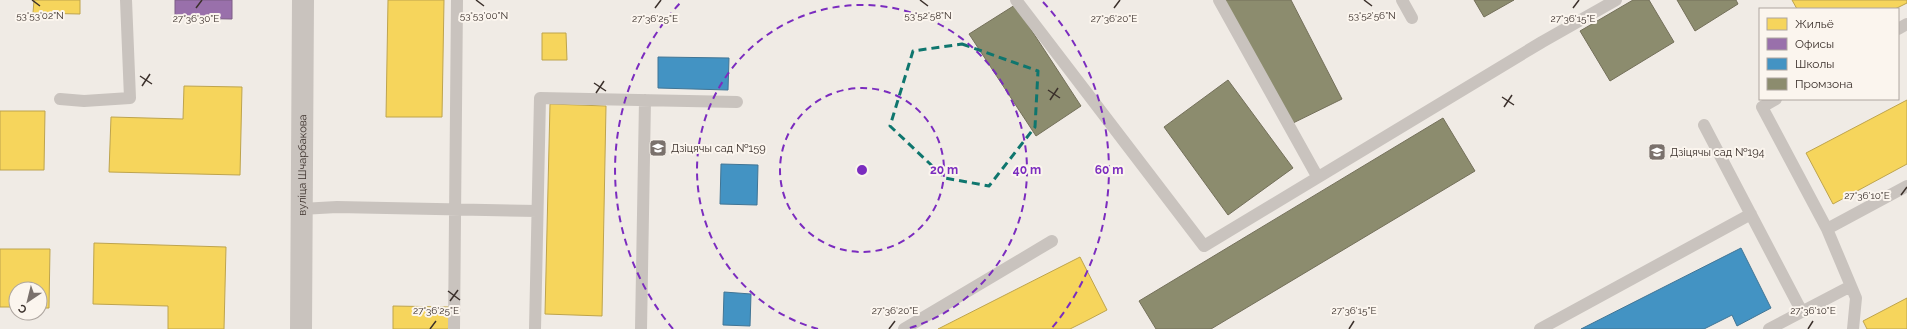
<svg xmlns="http://www.w3.org/2000/svg" width="1907" height="329" font-family="Raleway,sans-serif">
  <rect width="100%" height="100%" fill="#f0ebe5"/>
  <path fill="#f6d55c" stroke="#bea44d" d="M 34,0 L 80,0 L 80,14 L 33,13 Z
    M 388,0 L 444,0 L 442,117 L 386,117 Z
    M 1792,0 L 1907,0 L 1907,3 L 1895,9 L 1797,9 Z
    M 542,33 L 566,33 L 567,60 L 542,60 Z
    M 184,86 L 242,87 L 240,175 L 109,172 L 111,117 L 183,119 Z
    M 1907,100 L 1907,164 L 1833,204 L 1806,153 Z
    M 550,104 L 606,106 L 602,316 L 545,314 Z
    M 0,111 L 45,111 L 44,170 L 0,170 Z
    M 94,243 L 226,247 L 224,329 L 168,329 L 168,306 L 93,304 Z
    M 0,249 L 50,249 L 49,308 L 40,308 L 40,289 L 16,289 L 16,307 L 0,307 Z
    M 1080,257 L 1107,310 L 1086,321 L 1070,329 L 938,329 Z
    M 1907,298 L 1907,329 L 1867,329 L 1863,321 Z
    M 393,306 L 449,307 L 449,329 L 393,329 Z"/>
  <path fill="#9970ab" stroke="#7d5d85" d="M 175,0 L 232,0 L 232,19 L 175,18 Z"/>
  <path fill="#4393c3" stroke="#417595" d="M 658,57 L 729,58 L 728,90 L 658,88 Z
    M 721,164 L 758,165 L 757,205 L 720,204 Z
    M 1741,248 L 1771,308 L 1737,326 L 1732,315 L 1704,329 L 1581,329 Z
    M 724,292 L 751,294 L 750,326 L 723,325 Z"/>
  <path fill="#8c8c6e" stroke="#74705a" d="M 1225,0 L 1291,0 L 1342,99 L 1289,125 Z
    M 1474,0 L 1514,0 L 1484,17 Z
    M 1633,0 L 1649,0 L 1674,42 L 1610,81 L 1580,31 Z
    M 1677,0 L 1736,0 L 1738,4 L 1695,31 Z
    M 1015,5 L 1081,106 L 1036,136 L 969,34 Z
    M 1228,80 L 1293,168 L 1228,215 L 1164,127 Z
    M 1443,118 L 1475,171 L 1211,329 L 1156,329 L 1139,301 Z"/>
  <g fill="none" stroke-linecap="round" stroke-linejoin="round">
    <path stroke="#c9c3be" stroke-width="12" d="M 1016,0 L 1204,246 L 1542,42 L 1616,0
      M 1219,0 L 1317,176
      M 1402,0 L 1412,18
      M 1898,29 L 1907,24
      M 60,99 L 84,101 L 130,98 L 126,0
      M 1776,99 L 1762,107 L 1827,229 L 1856,298 L 1853,329
      M 1704,125 L 1802,312
      M 301,209 L 337,207 L 537,211
      M 1827,229 L 1907,186
      M 454,329 L 457,0
      M 535,329 L 540,98 L 737,102
      M 641,329 L 645,100
      M 904,329 L 1052,241
      M 1540,329 L 1751,214
      M 1769,329 L 1851,286"/>
    <path stroke="#c9c3be" stroke-width="22" id="s1" d="M 301,329 L 303,0"/>
  </g>
  <path fill="none" stroke="#0f766e" stroke-width="3" stroke-dasharray="8 5" stroke-linejoin="round" d="M 962,44 L 1038,71 L 1035,127 L 989,186 L 945,178 L 890,126 L 913,51 Z"/>
  <path fill="none" stroke="#3b302b" stroke-width="1.5" d="M 32,0 L 40,6M 476,0 L 484,6M 920,0 L 928,6M 1364,0 L 1372,6M 196,8 L 202,0M 655,8 L 661,0M 1114,8 L 1120,0M 1573,8 L 1579,0M 140,76 L 152,84M 594,83 L 606,91M 142,86 L 150,74M 1048,90 L 1060,98M 596,93 L 604,81M 1502,97 L 1514,105M 1050,100 L 1058,88M 1504,107 L 1512,95M 1901,195 L 1907,187M 448,291 L 460,300M 450,301 L 458,290M 430,329 L 436,321M 889,329 L 895,321M 1349,329 L 1354,321M 1808,329 L 1813,321"/>
  <g fill="none" stroke="#7b2cbf" stroke-width="2" stroke-dasharray="7 5">
    <circle cx="862" cy="170" r="82"/>
    <path d="M818 329A165 165 0 1 1 906 329"/>
    <path d="M673 329A247 247 0 0 1 681 2M1043 2A247 247 0 0 1 1051 329"/>
  </g>
  <defs>
    <g id="school-square" transform="scale(0.9)"><rect x="-9" y="-9" width="18" height="18" rx="4" fill="#7a716c" stroke="#fbf5ee"/><path d="M0-5L7-2L0 1L-7-2ZM-4 1L0 2.5L4 1V4Q0 6-4 4Z" fill="#fff"/></g>
  </defs>
  <g fill-rule="evenodd">
    <use href="#school-square" x="658" y="148"/>
    <use href="#school-square" x="1657" y="152"/>
  </g>
  <g text-anchor="middle" dominant-baseline="central" stroke-width="4" stroke-linejoin="round" paint-order="stroke">
    <g font-size="11" fill="#3b302b" stroke="#fbf5ee" text-anchor="start">
      <text x="671" y="148">Дзіцячы сад №159</text>
      <text x="1670" y="152">Дзіцячы сад №194</text>
    </g>
    <g font-size="11" fill="#3b302b" stroke="#fbf5ee">
      <text stroke="none"><textPath href="#s1" startOffset="164">вуліца Шчарбакова</textPath></text>
    </g>
  </g>
  <g font-size="10" text-anchor="middle" fill="#3b302b" stroke="#fbf5ee" stroke-width="4" stroke-linejoin="round" paint-order="stroke">
    <text x="1372" y="19">53°52'56"N</text>
    <text x="40" y="19">53°53'02"N</text>
    <text x="484" y="19">53°53'00"N</text>
    <text x="928" y="19">53°52'58"N</text>
    <text x="196" y="22">27°36'30"E</text>
    <text x="655" y="22">27°36'25"E</text>
    <text x="1114" y="22">27°36'20"E</text>
    <text x="1573" y="22">27°36'15"E</text>
    <text x="1867" y="199">27°36'10"E</text>
    <text x="436" y="314">27°36'25"E</text>
    <text x="895" y="314">27°36'20"E</text>
    <text x="1354" y="314">27°36'15"E</text>
    <text x="1813" y="314">27°36'10"E</text>
  </g>
  <circle cx="862" cy="170" r="6" fill="#7b2cbf" stroke="#fbf5ee" stroke-width="2"/>
  <g font-size="12" text-anchor="middle" font-weight="bold" fill="#7b2cbf" stroke="#fbf5ee" stroke-width="4" stroke-linejoin="round" paint-order="stroke">
    <text x="944" y="174">20 m</text>
    <text x="1027" y="174">40 m</text>
    <text x="1109" y="174">60 m</text>
  </g>
  <rect x="1759" y="8" width="140" height="92" fill="#fbf5ee" stroke="#aea6a0"/>
  <rect x="1767" y="18" width="20" height="12" fill="#f6d55c" stroke="#aea6a0"/>
  <text x="1795" y="28" font-size="12" fill="#3b302b">Жильё</text>
  <rect x="1767" y="38" width="20" height="12" fill="#9970ab" stroke="#aea6a0"/>
  <text x="1795" y="48" font-size="12" fill="#3b302b">Офисы</text>
  <rect x="1767" y="58" width="20" height="12" fill="#4393c3" stroke="#aea6a0"/>
  <text x="1795" y="68" font-size="12" fill="#3b302b">Школы</text>
  <rect x="1767" y="78" width="20" height="12" fill="#8c8c6e" stroke="#aea6a0"/>
  <text x="1795" y="88" font-size="12" fill="#3b302b">Промзона</text>
  <g transform="translate(28 301) rotate(215)"><circle r="19" fill="#fbf5ee" stroke="#aea6a0"/>
  <path d="M0-3L7 15L0 10L-7 15Z" fill="#7a716c"/>
  <text y="-6" font-size="11" font-weight="bold" text-anchor="middle" fill="#3b302b">С</text>
  </g>
</svg>
